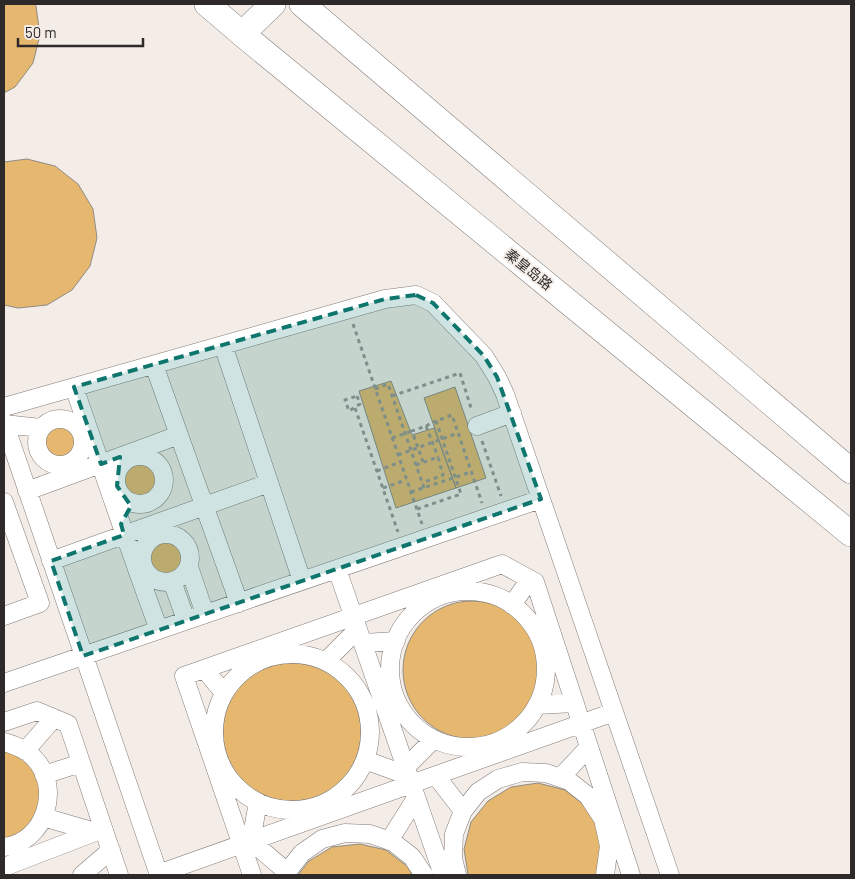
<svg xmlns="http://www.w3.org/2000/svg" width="855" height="879" font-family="Barlow,'Noto Sans SC',sans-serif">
  <rect width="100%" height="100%" fill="#f4ece7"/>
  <path fill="#e6b86f" stroke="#8f8b85" d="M 4,4 L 35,4 L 36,6 L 40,35 L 33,63 L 15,87 L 4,93 Z
    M 27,159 L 55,166 L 78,184 L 93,209 L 97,238 L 90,266 L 72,290 L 47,305 L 18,308 L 4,305 L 4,162 Z
    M 391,381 L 412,435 L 434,428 L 456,488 L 396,508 L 359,391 Z
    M 455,387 L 486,478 L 456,488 L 424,398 Z
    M39 441a21 21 0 1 1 42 0a21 21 0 1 1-42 0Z
    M118 480a21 21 0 1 1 42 0a21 21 0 1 1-42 0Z
    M146 558a21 21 0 1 1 42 0a21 21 0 1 1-42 0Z
    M403 670a69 69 0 1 1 138 0a69 69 0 1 1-138 0Z
    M223 732a69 69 0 1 1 138 0a69 69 0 1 1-138 0Z
    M 4,747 L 12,749 L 36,769 L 43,798 L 32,827 L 4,843 Z
    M 538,783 L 565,790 L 587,807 L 600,830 L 604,858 L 599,875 L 468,875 L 464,849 L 471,822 L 488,801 L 511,787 Z
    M 360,844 L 386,850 L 408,867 L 412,875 L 298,875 L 309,861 L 332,847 Z"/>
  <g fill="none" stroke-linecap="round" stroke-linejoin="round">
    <g stroke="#827b77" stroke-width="19">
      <path id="street" d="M 223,345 L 302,581
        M 154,365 L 239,603
        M 74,387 C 102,468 129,549 159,630
        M 4,407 L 385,299 L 416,295 L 433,303 L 484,356 L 497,377 L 505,394 L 670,875
        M37 442a23 23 0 1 1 46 0a23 23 0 1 1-46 0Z
        M 4,422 L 159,875
        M 4,424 L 41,428
        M 477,426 L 512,413
        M116 480a24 24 0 1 1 48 0a24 24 0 1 1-48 0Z
        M 27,491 L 179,435
        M 4,502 L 40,603 L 4,616
        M142 558a24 24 0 1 1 48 0a24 24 0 1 1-48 0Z
        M 51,561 L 269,483
        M 189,567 L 205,614
        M 337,569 L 443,875
        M 172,581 L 186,620
        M390 669a78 78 0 1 1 156 0a78 78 0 1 1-156 0Z
        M 512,605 L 530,579
        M 363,643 L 396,641
        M214 732a78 78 0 1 1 156 0a78 78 0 1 1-156 0Z
        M 326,661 L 358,629
        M 204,669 L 224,693
        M 4,683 L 541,499
        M 537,705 L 575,703
        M 4,722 L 37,711 L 68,724 L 119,875
        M 4,742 C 15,745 26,749 34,758 C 62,787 46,842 4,847
        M 25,751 L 54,718
        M 365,760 L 409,776
        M 406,767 L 434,739
        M 44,775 L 81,763
        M 436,776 L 463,811
        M 560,778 L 589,747
        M 258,802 L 251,841 L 287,872
        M 43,817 L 95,832
        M 389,841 L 416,798
        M 4,867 L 103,829
        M 158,874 L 614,712
        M 82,875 L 111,850
        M 252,875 L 184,676 L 502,564 L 535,582 L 631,875
        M 285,875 L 287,872 L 302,853 L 322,839 L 345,833 L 370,834 L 393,842 L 412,857 L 424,875
        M 457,875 L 453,858 L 454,834 L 463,811 L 478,792 L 498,779 L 522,772 L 546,773 L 569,781 L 588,796 L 603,819 L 609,846 L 605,875"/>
    </g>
    <g stroke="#827b77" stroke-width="26">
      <path id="secondary" d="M 207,4 L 242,34 L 851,534
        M 302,4 L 851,471
        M 242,34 L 273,4"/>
    </g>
    <path stroke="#9a9591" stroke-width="3" stroke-dasharray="4 4" stroke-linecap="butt" d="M 353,324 L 422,524
      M 375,389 L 388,384 L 424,488
      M 357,396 L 360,404 L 349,411 L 345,400 Z
      M 392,396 L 460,373 L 472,411
      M 355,408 L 398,532
      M 426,426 L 436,421
      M 392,438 L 412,431
      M 482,441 L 501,496
      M 398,455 L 458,433
      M 423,462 L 412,431 L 426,426 L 438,457
      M 416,465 L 438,457 L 443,475 L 422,483
      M 377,471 L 400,462
      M 383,488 L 406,480
      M 411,492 L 471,472
      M 417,509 L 461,494 L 436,421 L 452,415 L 482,503"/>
    <use href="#street" stroke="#fff" stroke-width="18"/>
    <use href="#secondary" stroke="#fff" stroke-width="25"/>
  </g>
  <path fill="#0f766e" fill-opacity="0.2" stroke="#0f766e" stroke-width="4" stroke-dasharray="10 6" stroke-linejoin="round" d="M 416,295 L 433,303 L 484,356 L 497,377 L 541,499 L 83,656 L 51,561 L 124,535 L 121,524 L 131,506 L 117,486 L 120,457 L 101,464 L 74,387 L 385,299 Z"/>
  <g text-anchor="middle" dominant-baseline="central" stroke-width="4" stroke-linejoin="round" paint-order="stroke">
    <g font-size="14" fill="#2d2a29" stroke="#f4ece7">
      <text transform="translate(529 269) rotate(39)">秦皇岛路</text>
    </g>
  </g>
  <rect width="855" height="879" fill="none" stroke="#2d2a29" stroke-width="10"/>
  <path d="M18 38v8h125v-8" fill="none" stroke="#2d2a29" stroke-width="2.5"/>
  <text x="25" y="38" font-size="15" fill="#2d2a29" stroke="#f4ece7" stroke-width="4" paint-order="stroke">50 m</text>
</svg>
